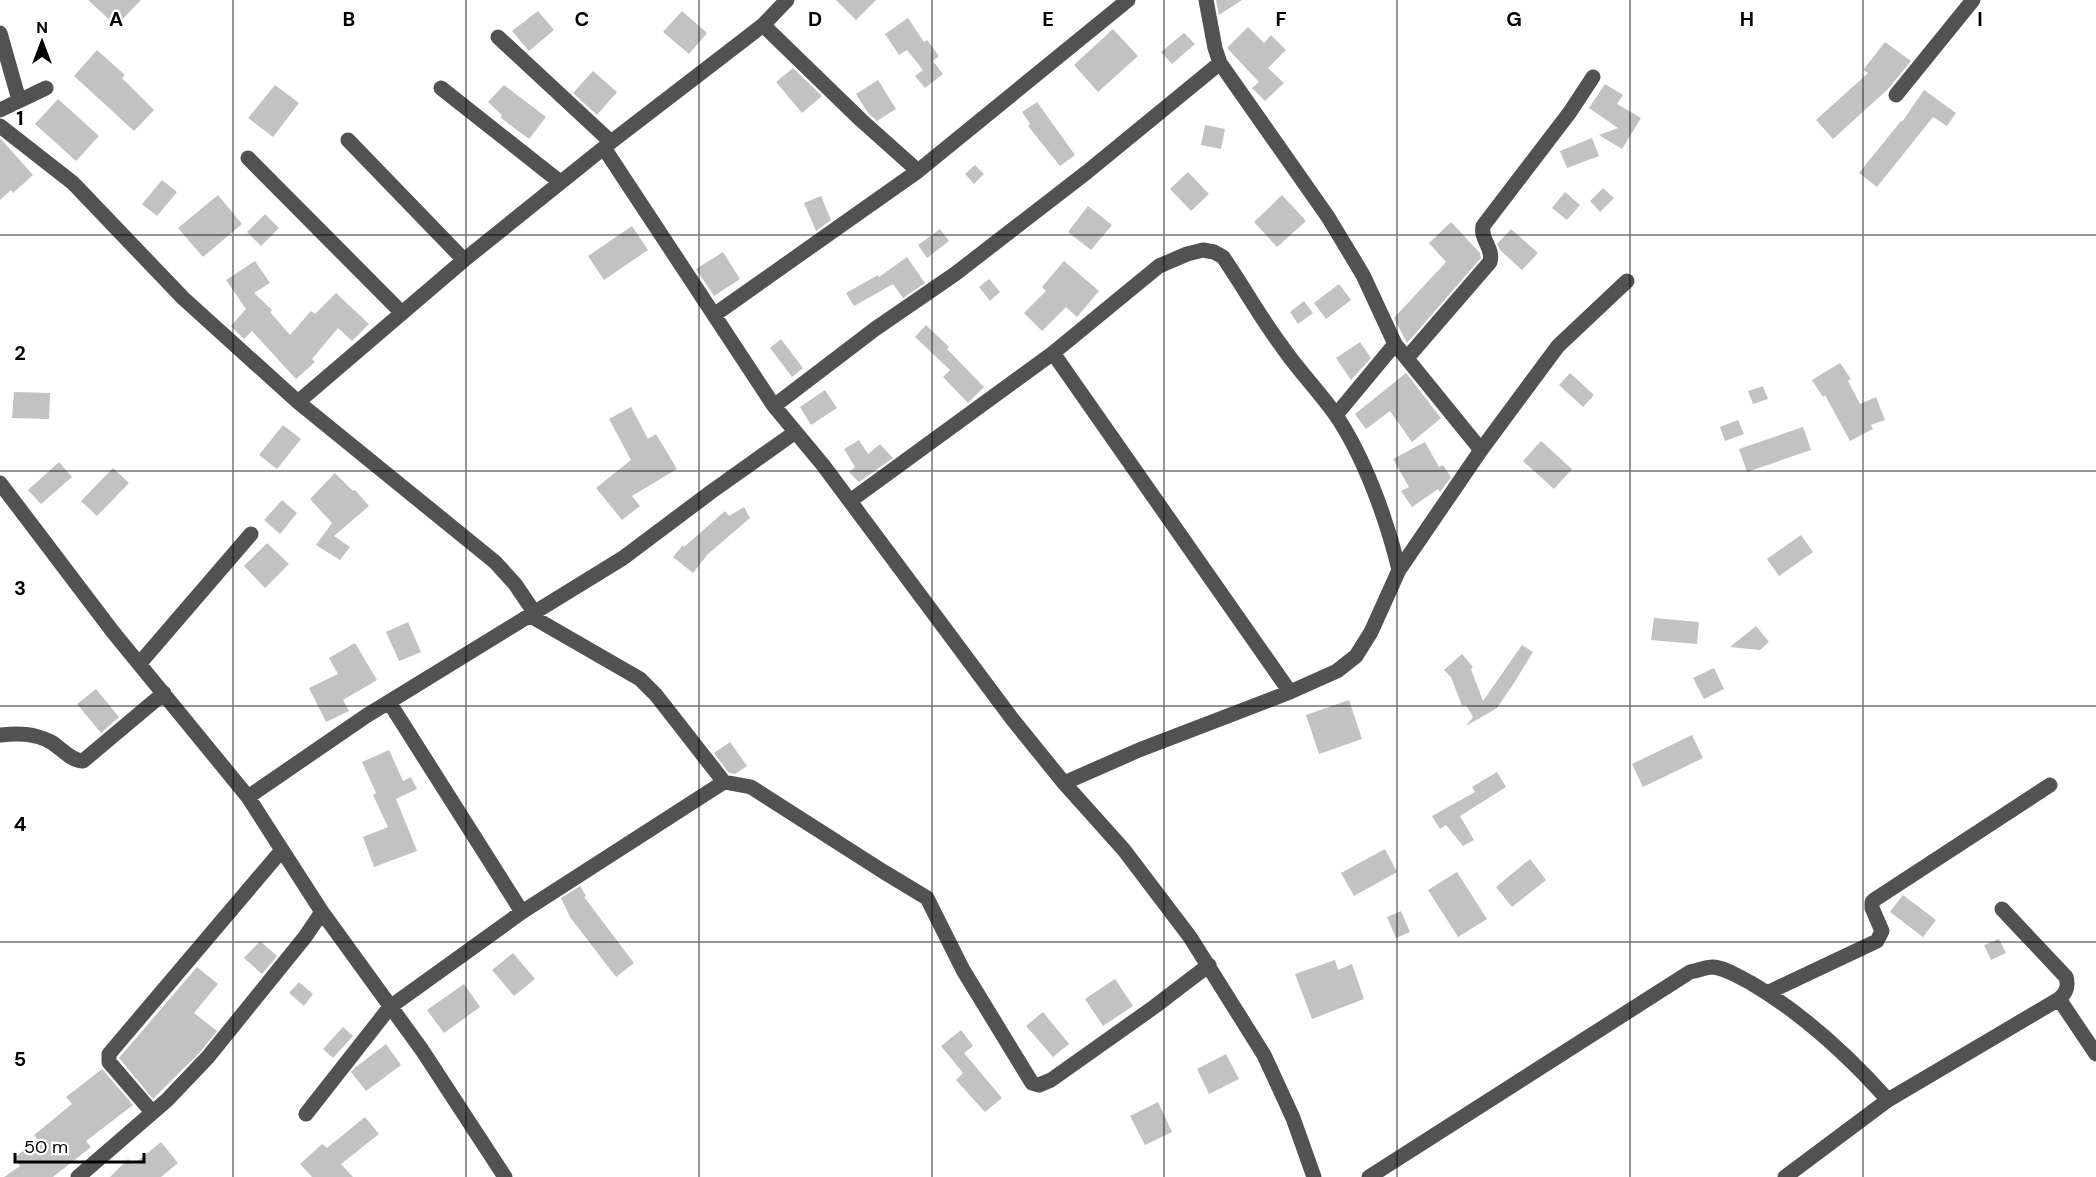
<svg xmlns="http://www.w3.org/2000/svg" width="2096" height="1177" font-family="'DM Sans',sans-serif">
  <rect width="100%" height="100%" fill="#fff"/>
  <path fill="#c2c2c2" d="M 88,0 L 141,0 L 116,26 Z
    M 836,0 L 876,0 L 856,20 Z
    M 1216,0 L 1242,0 L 1219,15 Z
    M 538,11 L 554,30 L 529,51 L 512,31 Z
    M 682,11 L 707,33 L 689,54 L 663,32 Z
    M 908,18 L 924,42 L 927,40 L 939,56 L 933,61 L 943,74 L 925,88 L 915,76 L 923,70 L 907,50 L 899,55 L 885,34 Z
    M 1248,27 L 1264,43 L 1271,35 L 1286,50 L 1268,68 L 1284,83 L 1265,101 L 1252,88 L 1259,82 L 1227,48 Z
    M 1113,29 L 1138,56 L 1098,92 L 1074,65 Z
    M 1184,33 L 1195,44 L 1172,64 L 1161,52 Z
    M 1885,42 L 1911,61 L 1888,89 L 1833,139 L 1816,120 L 1868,73 L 1863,70 Z
    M 97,50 L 125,75 L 122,78 L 154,110 L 134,131 L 74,76 Z
    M 793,68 L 822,96 L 802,113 L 776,82 Z
    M 593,71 L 617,92 L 597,115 L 573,93 Z
    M 878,80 L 896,109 L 877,121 L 868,113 L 856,94 Z
    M 1605,84 L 1623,95 L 1617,104 L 1641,118 L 1622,149 L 1599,135 L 1618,128 L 1589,108 Z
    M 275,85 L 299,103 L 273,137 L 248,118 Z
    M 504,85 L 546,117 L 529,139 L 501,118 L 502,115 L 488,102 Z
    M 1924,90 L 1956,113 L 1947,126 L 1933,117 L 1877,187 L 1859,173 L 1901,121 L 1902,122 Z
    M 58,99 L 99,136 L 76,161 L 35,124 Z
    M 1037,102 L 1075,155 L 1060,166 L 1028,126 L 1030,124 L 1022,112 Z
    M 1205,125 L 1225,129 L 1221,149 L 1201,145 Z
    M 0,138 L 33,175 L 13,193 L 11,190 L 0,200 Z
    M 1592,138 L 1599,156 L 1567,168 L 1560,151 Z
    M 975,165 L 984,174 L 974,184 L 965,174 Z
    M 1188,172 L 1209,194 L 1191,211 L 1170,189 Z
    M 162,180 L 177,192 L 157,216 L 142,204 Z
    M 1603,188 L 1614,198 L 1600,212 L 1590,201 Z
    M 1565,192 L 1580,205 L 1567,220 L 1552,208 Z
    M 218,195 L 242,224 L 203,257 L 178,228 Z
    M 1282,195 L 1306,221 L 1277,247 L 1254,222 Z
    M 821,196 L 831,220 L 816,231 L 804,203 Z
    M 1088,206 L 1112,225 L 1091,250 L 1068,232 Z
    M 265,214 L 279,228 L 261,246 L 247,232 Z
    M 1451,222 L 1480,253 L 1481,258 L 1407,343 L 1394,318 L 1446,262 L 1429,243 Z
    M 632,226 L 648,250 L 604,280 L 588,256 Z
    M 940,229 L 949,241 L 927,258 L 918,245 Z
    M 1511,229 L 1538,253 L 1522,270 L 1500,250 L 1497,244 Z
    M 723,252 L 740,279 L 714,296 L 696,269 Z
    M 907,257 L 925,283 L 903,298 L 893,284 L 854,306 L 846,293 L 878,275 L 879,277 Z
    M 255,261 L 270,283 L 254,293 L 272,310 L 270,312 L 290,335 L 311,311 L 315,314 L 336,293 L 369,324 L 352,341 L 338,328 L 312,359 L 315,362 L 296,379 L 252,331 L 244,339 L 231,326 L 246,309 L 226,280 Z
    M 1064,261 L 1099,291 L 1077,317 L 1066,307 L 1042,331 L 1024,313 L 1046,291 L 1042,287 Z
    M 989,279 L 1000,292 L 990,301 L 979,287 Z
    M 1339,284 L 1351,300 L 1326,319 L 1314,303 Z
    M 1304,301 L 1313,313 L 1298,324 L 1290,312 Z
    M 926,325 L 949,347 L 947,349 L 984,387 L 968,403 L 943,377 L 950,370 L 915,337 Z
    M 781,339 L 803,368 L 792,377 L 770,348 Z
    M 1360,342 L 1371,358 L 1351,380 L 1336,358 Z
    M 1840,363 L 1851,379 L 1848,381 L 1860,404 L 1876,397 L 1885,420 L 1871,425 L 1873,429 L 1850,441 L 1825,395 L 1823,397 L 1812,380 Z
    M 1406,373 L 1441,418 L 1412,442 L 1390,411 L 1366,429 L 1355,414 Z
    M 1570,373 L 1594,395 L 1583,407 L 1559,385 Z
    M 1763,386 L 1768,399 L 1753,404 L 1748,391 Z
    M 825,390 L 837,408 L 811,425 L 800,407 Z
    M 14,392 L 50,393 L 49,419 L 12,418 Z
    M 631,407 L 648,439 L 656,434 L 677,469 L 632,496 L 640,506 L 622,520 L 596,488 L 631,460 L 609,419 Z
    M 1738,420 L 1744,434 L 1725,441 L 1720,427 Z
    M 283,425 L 301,439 L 277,469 L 259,455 Z
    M 1803,427 L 1811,450 L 1747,472 L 1739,449 Z
    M 859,440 L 868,454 L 880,444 L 893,458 L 859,482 L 849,472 L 855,467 L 844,449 Z
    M 1541,441 L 1572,469 L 1554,489 L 1523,461 Z
    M 1425,442 L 1439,467 L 1443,465 L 1451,477 L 1441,491 L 1440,492 L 1438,489 L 1412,507 L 1401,491 L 1409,487 L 1393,459 Z
    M 59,462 L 72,477 L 41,504 L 28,490 Z
    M 113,468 L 129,483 L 97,516 L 81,501 Z
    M 335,473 L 353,491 L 355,490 L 369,506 L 334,536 L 350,547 L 340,560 L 316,545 L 332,523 L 310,499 Z
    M 282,500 L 297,513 L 280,534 L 264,520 Z
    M 744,507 L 750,518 L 708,554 L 693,573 L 673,557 L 683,545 L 684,547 L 725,511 L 729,516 Z
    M 1801,535 L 1813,552 L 1779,576 L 1767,559 Z
    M 267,543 L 289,564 L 265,588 L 244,566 Z
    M 1654,618 L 1699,622 L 1697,644 L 1651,640 Z
    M 408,622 L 421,652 L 399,661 L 386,632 Z
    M 1756,626 L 1769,642 L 1760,650 L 1730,647 Z
    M 355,643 L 377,680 L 343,700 L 349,711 L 326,722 L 309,688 L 338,674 L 329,658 Z
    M 1522,645 L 1533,652 L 1514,683 L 1497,708 L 1466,726 L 1473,717 L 1466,705 L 1462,706 L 1451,677 L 1444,670 L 1462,654 L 1473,667 L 1471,669 L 1483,701 Z
    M 1714,668 L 1724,689 L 1704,699 L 1693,678 Z
    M 96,689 L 119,717 L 101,733 L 77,704 Z
    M 1349,700 L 1362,739 L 1319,754 L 1306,715 Z
    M 1692,735 L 1703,758 L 1643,787 L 1632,764 Z
    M 730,742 L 747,766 L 735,774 L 729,773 L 714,753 Z
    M 389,750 L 403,781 L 411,777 L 417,789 L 396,799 L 417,851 L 374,867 L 363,837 L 388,827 L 373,795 L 376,793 L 362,762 Z
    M 1497,772 L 1506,787 L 1460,816 L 1474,840 L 1463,846 L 1446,825 L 1440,829 L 1432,816 L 1475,792 L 1472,787 Z
    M 1385,849 L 1397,872 L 1354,896 L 1341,873 Z
    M 1530,859 L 1546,880 L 1512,907 L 1496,887 Z
    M 1457,872 L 1487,919 L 1458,937 L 1428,890 Z
    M 580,886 L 586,896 L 584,897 L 634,963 L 616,977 L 570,917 L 561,898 Z
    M 1903,895 L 1936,920 L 1923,937 L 1890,912 Z
    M 1401,911 L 1410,932 L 1396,938 L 1387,917 Z
    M 1999,939 L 2006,953 L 1991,960 L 1984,945 Z
    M 260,941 L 277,956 L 262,974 L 244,958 Z
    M 513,953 L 535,979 L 514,996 L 492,970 Z
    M 1335,960 L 1338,970 L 1352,964 L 1364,999 L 1312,1019 L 1295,974 Z
    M 197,967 L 218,984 L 194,1013 L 217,1031 L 201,1051 L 153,1099 L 119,1058 Z
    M 1115,979 L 1133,1006 L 1103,1026 L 1085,999 Z
    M 299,982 L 313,994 L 304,1006 L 289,993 Z
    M 464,984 L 480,1007 L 444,1033 L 427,1010 Z
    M 1043,1012 L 1069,1044 L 1053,1057 L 1026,1026 Z
    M 343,1027 L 353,1036 L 333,1058 L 323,1049 Z
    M 961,1030 L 973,1046 L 964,1053 L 1002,1098 L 985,1112 L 956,1080 L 963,1073 L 941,1046 Z
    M 386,1044 L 401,1065 L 366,1091 L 351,1072 L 356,1067 Z
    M 1226,1054 L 1239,1079 L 1209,1094 L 1197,1069 Z
    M 102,1069 L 133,1105 L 86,1141 L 91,1147 L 53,1177 L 4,1177 L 20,1166 L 14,1158 L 38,1140 L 34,1135 L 72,1104 L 66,1097 Z
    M 1158,1102 L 1172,1132 L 1145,1145 L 1130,1116 Z
    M 365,1117 L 379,1134 L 341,1164 L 353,1177 L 312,1177 L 300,1164 L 322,1144 L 327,1148 Z
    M 161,1142 L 178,1163 L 161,1177 L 110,1177 L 128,1159 L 134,1164 Z"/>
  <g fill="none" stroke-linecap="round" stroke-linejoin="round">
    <path stroke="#525252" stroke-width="15" d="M 1206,0 L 1215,48 L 1220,63 L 1328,217 L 1363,275 L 1395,344 L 1481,450
      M 763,25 L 861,120 L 918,171
      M 0,33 L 19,100
      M 498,37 L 611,142
      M 441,88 L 560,182
      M 1896,95 L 1973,0
      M 0,110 L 46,88
      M 0,126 L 73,183 L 183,298 L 298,402 L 495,562 L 515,584 L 534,612
      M 348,140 L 464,260
      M 604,148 L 774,406 L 823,465 L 1013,720 L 1064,783 L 1124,850 L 1190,937 L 1264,1055 L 1293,1118 L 1314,1177
      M 248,158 L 402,313
      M 714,315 L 918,171 L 1128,0
      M 1053,353 L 1290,692
      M 1407,358 L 1490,262 C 1494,248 1480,240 1483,226 L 1570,112 L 1593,77
      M 298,402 L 464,260 L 611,142 L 745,39 L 763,25 L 787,0
      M 774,406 L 875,329 L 955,274 L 1087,172 L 1220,63
      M 1336,415 L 1395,344
      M 0,483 L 113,632 L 248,797 L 322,912 L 422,1050 L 505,1177
      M 850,501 L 1053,353 L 1159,266 L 1187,254 L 1203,250 L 1214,252 L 1223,257 C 1243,286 1260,317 1281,345 C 1297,369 1318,390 1335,414 C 1364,456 1387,520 1399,570
      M 529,615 L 640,679 L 656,695 L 724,782
      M 140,663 L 251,534
      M 389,702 L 522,912 L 724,782 L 751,787 L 884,872 L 927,898 L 963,970 L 1032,1083 L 1039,1085 L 1051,1080 L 1154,1007 L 1209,965
      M 0,735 C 18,733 34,733 51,742 C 61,748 71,761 83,761 L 164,693
      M 1064,783 L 1139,750 L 1290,692 L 1337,671 L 1356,656 L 1371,632 L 1399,570 L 1481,450 L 1558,346 L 1627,281
      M 248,797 L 366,716 L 623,558 L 711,492 L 794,433
      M 1767,993 L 1877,941 L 1882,931 L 1872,908 L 1872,902 L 1874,900 L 2050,785
      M 2059,999 L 2096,1054
      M 152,1112 L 109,1062 L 109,1054 L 282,850
      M 306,1114 L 390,1007 L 522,912
      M 78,1177 L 167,1100 L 208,1057 L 305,937 L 322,912
      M 1369,1177 L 1690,972 C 1697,971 1705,967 1713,967 C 1726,968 1739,977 1751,983 C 1803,1014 1848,1055 1888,1100
      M 1785,1177 L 1888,1100 L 2059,999 C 2066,993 2069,987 2066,977 L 2002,909"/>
  </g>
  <path fill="none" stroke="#000" stroke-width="1.5" stroke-opacity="0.55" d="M 233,0 L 233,1177M 466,0 L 466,1177M 699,0 L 699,1177M 932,0 L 932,1177M 1164,0 L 1164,1177M 1397,0 L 1397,1177M 1630,0 L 1630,1177M 1863,0 L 1863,1177M 0,235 L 2096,235M 0,471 L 2096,471M 0,706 L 2096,706M 0,942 L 2096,942"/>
  <g font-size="20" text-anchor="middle" font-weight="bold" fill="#000" stroke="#fff" stroke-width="4.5" stroke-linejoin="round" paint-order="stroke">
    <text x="116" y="26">A</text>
    <text x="349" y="26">B</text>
    <text x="582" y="26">C</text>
    <text x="815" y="26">D</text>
    <text x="1048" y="26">E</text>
    <text x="1281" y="26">F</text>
    <text x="1514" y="26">G</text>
    <text x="1747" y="26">H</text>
    <text x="1980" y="26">I</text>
    <text x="20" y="125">1</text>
    <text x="20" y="360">2</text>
    <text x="20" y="595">3</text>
    <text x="20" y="831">4</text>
    <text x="20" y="1066">5</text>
  </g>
  <g transform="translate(42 42)" stroke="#ffffff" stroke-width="4.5" paint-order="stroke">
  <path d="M0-4.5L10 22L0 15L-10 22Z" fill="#000000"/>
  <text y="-9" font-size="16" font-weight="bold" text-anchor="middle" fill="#000000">N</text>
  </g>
  <path d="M15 1153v9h129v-9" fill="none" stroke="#000000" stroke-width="3"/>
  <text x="24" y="1153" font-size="18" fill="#000000" stroke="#ffffff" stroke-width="4.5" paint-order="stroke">50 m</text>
</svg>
